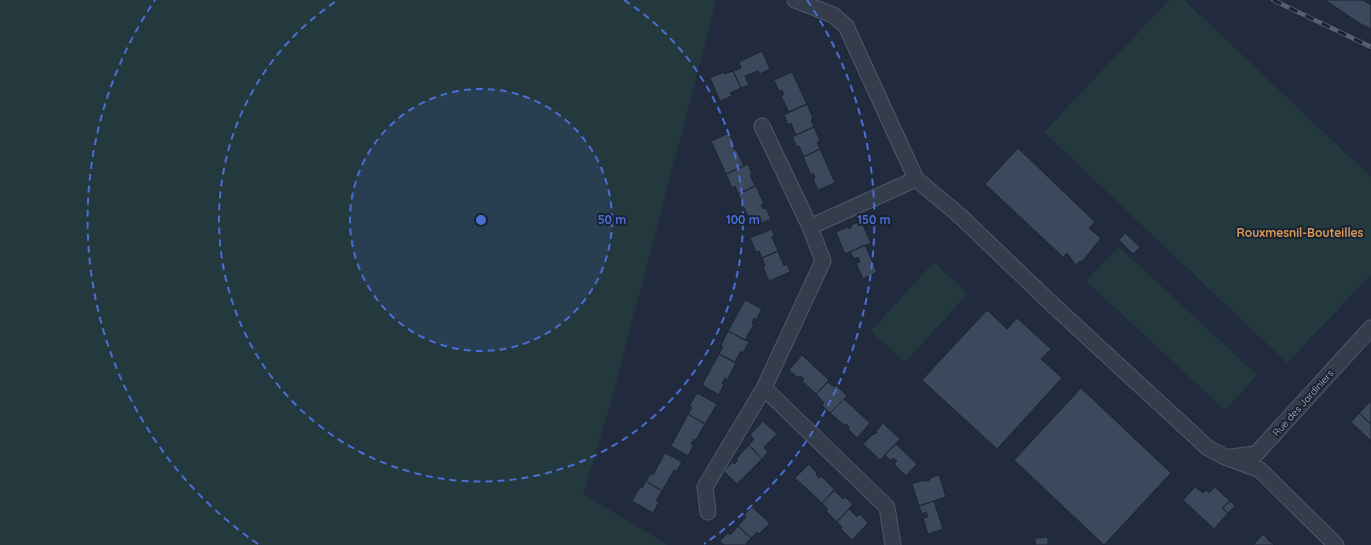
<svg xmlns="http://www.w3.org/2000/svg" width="1371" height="545" font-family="Quicksand,sans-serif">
  <rect width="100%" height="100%" fill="#212b3d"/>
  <path fill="#23393e" d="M 0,0 L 715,0 L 714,10 L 608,413 L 583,494 L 668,545 L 0,545 Z
    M 1169,0 L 1184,0 L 1371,177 L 1371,275 L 1287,363 L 1044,132 Z
    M 1119,247 L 1257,375 L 1225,410 L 1086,281 Z
    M 934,262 L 968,294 L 905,362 L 871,331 Z"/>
  <path fill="#3c495d" stroke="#1c2534" d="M 1325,0 L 1363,0 L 1371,5 L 1371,29 L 1359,23 Z
    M 762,51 L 770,69 L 760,74 L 758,71 L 745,76 L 749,85 L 741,88 L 733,71 L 741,68 L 739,62 Z
    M 733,71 L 741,88 L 730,93 L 732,96 L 720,101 L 710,78 L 724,72 L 725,74 Z
    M 792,72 L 807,104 L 789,112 L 781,96 L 784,94 L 782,90 L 779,91 L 774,80 Z
    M 807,104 L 813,118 L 811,120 L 814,127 L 796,135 L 791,123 L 788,125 L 784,115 Z
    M 814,127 L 820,141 L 817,142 L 820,149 L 804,157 L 799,146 L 797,147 L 792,137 Z
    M 729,133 L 734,144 L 732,145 L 734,150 L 736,149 L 744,166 L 726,174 L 711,141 Z
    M 1018,148 L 1095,222 L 1089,228 L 1101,238 L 1082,262 L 1080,261 L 1076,265 L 1067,253 L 1063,257 L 985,184 Z
    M 820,149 L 835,183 L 818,190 L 813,179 L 815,178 L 813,173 L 811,175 L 803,157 Z
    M 748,164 L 752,174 L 750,175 L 755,186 L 738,194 L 735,186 L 732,188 L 726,174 Z
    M 756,186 L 764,204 L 761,205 L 764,209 L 766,208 L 771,219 L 753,227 L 738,194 Z
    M 861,221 L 871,243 L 845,254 L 836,232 L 848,227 L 849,229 L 852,227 L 851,225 Z
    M 772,229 L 774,235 L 772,237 L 778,251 L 762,258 L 759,251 L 756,252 L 750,238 Z
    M 1125,233 L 1140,247 L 1133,254 L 1119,240 Z
    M 865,245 L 877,272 L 863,279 L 856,263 L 860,262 L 858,257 L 854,259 L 850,252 Z
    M 778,251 L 784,266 L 787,264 L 790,272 L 769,281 L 763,267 L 765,266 L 762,258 Z
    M 745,300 L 762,309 L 756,320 L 754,318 L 752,323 L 754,324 L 745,340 L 728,331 Z
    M 987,310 L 1007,329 L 1017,318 L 1051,349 L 1041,359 L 1062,378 L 997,449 L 922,380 Z
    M 728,331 L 749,342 L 743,353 L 741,351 L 735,362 L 719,354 L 723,347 L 721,345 Z
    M 719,354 L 736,363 L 727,380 L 725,378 L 722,383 L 724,384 L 719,395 L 702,385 Z
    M 802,355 L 829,380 L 816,394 L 802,381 L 804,379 L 800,376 L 798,378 L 789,370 Z
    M 828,382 L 834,387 L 836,385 L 847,396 L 830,413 L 822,405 L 824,403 L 816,394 Z
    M 1081,388 L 1171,473 L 1104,545 L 1014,460 Z
    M 697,393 L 717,404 L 705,424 L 688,414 L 692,408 L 689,406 Z
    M 844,399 L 870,423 L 857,438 L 848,429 L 849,427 L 846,424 L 844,425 L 830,413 Z
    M 1371,401 L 1371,424 L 1359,413 Z
    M 1359,413 L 1371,424 L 1371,441 L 1351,422 Z
    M 688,414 L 705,424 L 696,440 L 694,439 L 691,444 L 694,445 L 688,456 L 671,446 Z
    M 763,421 L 777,434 L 764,447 L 768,452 L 762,459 L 749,445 L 754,439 L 750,435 Z
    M 883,423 L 900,439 L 880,460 L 863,444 L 873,434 L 874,435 L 877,432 L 876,431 Z
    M 896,444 L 917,464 L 906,476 L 894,464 L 897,461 L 893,458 L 891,461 L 885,455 Z
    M 749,445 L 762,459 L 737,484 L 724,471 L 732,462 L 734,464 L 738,460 L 736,459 Z
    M 665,453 L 682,462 L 676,472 L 674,470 L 662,491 L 646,481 L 650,474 L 653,475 Z
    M 809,464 L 817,473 L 816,474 L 819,478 L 821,476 L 835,490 L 822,503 L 795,478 Z
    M 939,475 L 946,497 L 919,506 L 912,484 L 925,480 L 925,481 L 930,480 L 930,478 Z
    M 646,481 L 662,491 L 656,501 L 659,502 L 653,513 L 632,501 L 640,487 L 642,488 Z
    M 1195,487 L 1203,493 L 1206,490 L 1209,493 L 1215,487 L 1230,501 L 1222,508 L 1228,513 L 1214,529 L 1183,500 Z
    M 834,490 L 843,499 L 845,497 L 853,504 L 837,522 L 826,511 L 828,509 L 822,503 Z
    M 934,501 L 943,529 L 928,534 L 923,518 L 928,517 L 926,512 L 922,514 L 919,506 Z
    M 1230,501 L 1235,506 L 1228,513 L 1222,508 Z
    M 752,507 L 770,523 L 759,534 L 757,532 L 751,538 L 738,526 L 746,517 L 744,515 Z
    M 849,509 L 857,517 L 860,514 L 868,523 L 852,540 L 841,529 L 842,527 L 837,522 Z
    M 738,526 L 751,538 L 746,544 L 747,545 L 724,545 L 720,541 L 728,533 L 730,535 Z
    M 1263,534 L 1269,541 L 1275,545 L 1253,545 Z
    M 1048,537 L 1048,545 L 1035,545 L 1035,538 Z"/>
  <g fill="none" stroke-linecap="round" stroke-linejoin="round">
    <g stroke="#505868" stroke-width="17">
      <path id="street" d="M 795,0 L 833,15 L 846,26 L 916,179 L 959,215 L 1054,306 L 1208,448 L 1225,457 L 1260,470 L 1336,545
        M 762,126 L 810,227
        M 764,388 L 887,507 L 893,545
        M 1230,457 L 1256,454 L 1371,328
        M 708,512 L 705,487 L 764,388 L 823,261 L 810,227 L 916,179"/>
    </g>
    <use href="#street" stroke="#353d4d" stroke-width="15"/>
    <g stroke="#566175" stroke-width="4.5">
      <path id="rail" d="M 1273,0 L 1371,47"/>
    </g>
    <use href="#rail" stroke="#1a2332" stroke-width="3" stroke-dasharray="9" stroke-linecap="butt"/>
  </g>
  <circle cx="481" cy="220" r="131" fill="#496ed4" fill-opacity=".12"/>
  <g fill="none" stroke="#496ed4" stroke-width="2" stroke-dasharray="7 5">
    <circle cx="481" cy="220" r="131"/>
    <path d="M624 0A262 262 0 1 1 338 0"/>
    <path d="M258 544A393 393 0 0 1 155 0M807 0A393 393 0 0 1 704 544"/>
  </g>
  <g text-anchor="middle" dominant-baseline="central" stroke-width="4" stroke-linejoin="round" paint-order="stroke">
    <g font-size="10" fill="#b0b8c9" stroke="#1a2332">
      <text transform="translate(1303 403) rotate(-48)">Rue des Jardiniers</text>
    </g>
    <g font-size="12" font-weight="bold" fill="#dc9957" stroke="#1a2332">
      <text x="1300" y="232">Rouxmesnil-Bouteilles</text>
    </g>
  </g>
  <circle cx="481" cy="220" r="6" fill="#496ed4" stroke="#1a2332" stroke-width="2"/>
  <g font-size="12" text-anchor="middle" font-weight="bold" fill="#496ed4" stroke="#1a2332" stroke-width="4" stroke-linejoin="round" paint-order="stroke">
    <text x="612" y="224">50 m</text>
    <text x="743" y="224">100 m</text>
    <text x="874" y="224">150 m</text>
  </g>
</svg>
